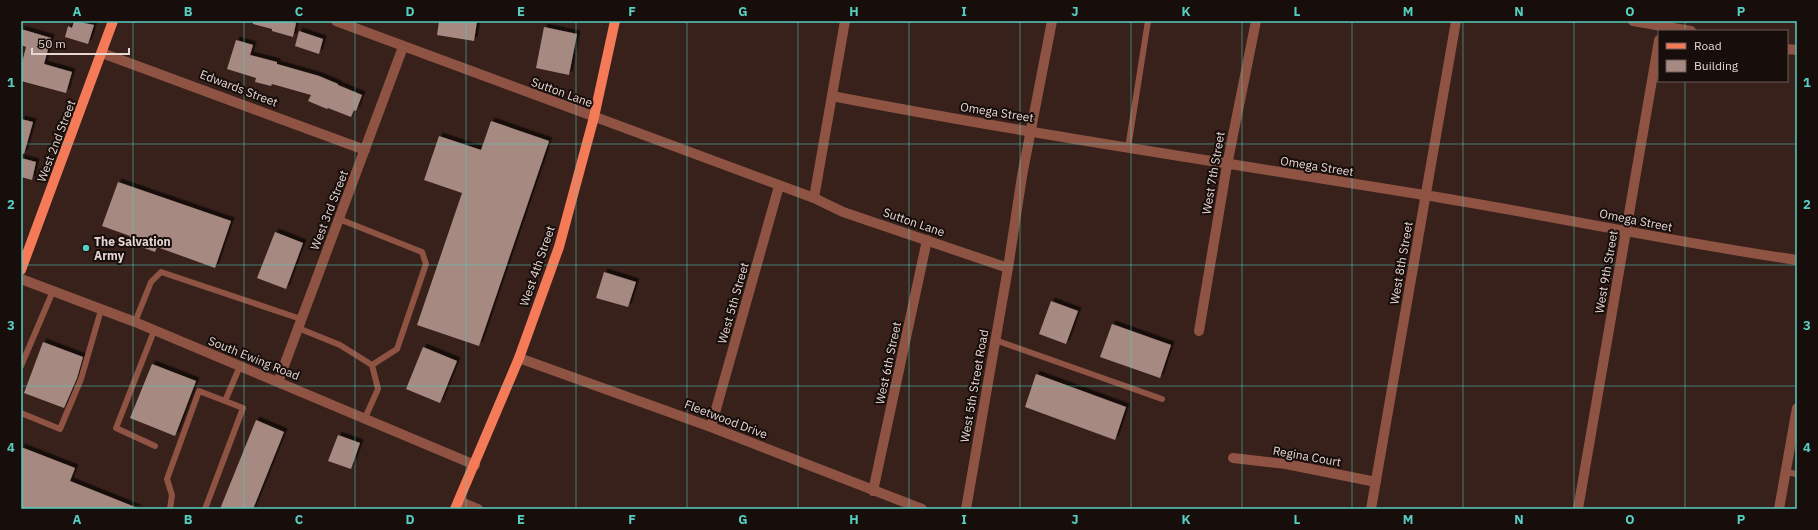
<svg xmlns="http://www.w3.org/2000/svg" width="1818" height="530" font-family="'IBM Plex Sans',sans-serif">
  <defs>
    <filter id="shadow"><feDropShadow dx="3.5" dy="-3.5" stdDeviation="0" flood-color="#0009"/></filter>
  </defs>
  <rect width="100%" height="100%" fill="#37211a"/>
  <path fill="#a68981" filter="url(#shadow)" d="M 74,21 L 94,25 L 88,44 L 65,37 L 68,26 L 72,28 Z
    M 253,21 L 289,21 L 296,23 L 293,37 L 272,31 L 272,29 L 253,24 Z
    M 439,21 L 477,21 L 474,41 L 437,35 Z
    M 544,27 L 577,34 L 569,75 L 536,68 Z
    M 21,29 L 51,38 L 44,64 L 72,72 L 66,93 L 21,81 L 21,66 L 26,47 L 21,45 Z
    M 299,31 L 323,39 L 319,54 L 295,46 Z
    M 236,40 L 253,45 L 250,55 L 277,62 L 277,64 L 319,76 L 338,84 L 338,85 L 362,95 L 356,111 L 354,110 L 351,117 L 328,108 L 327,109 L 308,101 L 311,95 L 272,84 L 271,86 L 255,82 L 256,78 L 227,69 Z
    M 21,119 L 33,122 L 24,154 L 21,153 Z
    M 491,121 L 549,141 L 479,346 L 417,325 L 462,193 L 424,180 L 439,136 L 481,150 Z
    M 21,158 L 36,162 L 32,180 L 21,177 Z
    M 118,182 L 231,221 L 215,268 L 157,247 L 155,252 L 128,242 L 130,236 L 102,226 Z
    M 275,232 L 303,243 L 286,289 L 257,278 Z
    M 604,272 L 636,282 L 628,307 L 596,298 Z
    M 1051,301 L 1078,311 L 1066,344 L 1039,334 Z
    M 1112,324 L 1171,345 L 1160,378 L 1100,357 Z
    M 43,342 L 83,357 L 77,378 L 64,408 L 24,393 Z
    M 423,347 L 457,361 L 440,403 L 406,389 Z
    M 152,364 L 196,381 L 175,436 L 130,418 Z
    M 1036,374 L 1126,407 L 1115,440 L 1025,407 Z
    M 256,420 L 284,432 L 253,509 L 220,509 Z
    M 338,435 L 360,443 L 351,469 L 328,461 Z
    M 21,447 L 75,468 L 70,481 L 140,509 L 21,509 Z"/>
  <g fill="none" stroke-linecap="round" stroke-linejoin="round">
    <path stroke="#8e5343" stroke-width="6" d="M 1128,148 L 1148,21
      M 339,219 L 422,252 L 426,264 L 397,349 L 372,365
      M 135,322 L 151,282 L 161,272 L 301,319
      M 298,328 L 340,345 L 372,365 L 378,389 L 365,418
      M 154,331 L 116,428 L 155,446
      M 995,340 L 1162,399
      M 21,366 L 53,291
      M 21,413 L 60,429 L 81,379 L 101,310
      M 1786,472 L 1797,474
      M 170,509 L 172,495 L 167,479 L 199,391 L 225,401
      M 205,509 L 243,408 L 225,401 L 240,366"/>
    <path stroke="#8e5343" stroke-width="10" d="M 1633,21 L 1691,31
      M 1787,49 L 1797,50
      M 102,53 L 365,150
      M 832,96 C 1029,134 1227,163 1424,195 C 1549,215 1672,242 1797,260
      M 814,198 L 845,21
      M 1008,268 L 1022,176 L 1052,21
      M 21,279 L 135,322 L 475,465
      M 1199,331 L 1227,165 L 1256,21
      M 519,358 L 711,427 L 922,509
      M 278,382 L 403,47
      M 711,427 L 779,186
      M 1233,458 L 1286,464 L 1376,482
      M 873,491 L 927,240
      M 459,501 L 478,509
      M 1371,509 L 1456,21
      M 1578,509 L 1659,40
      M 1779,509 L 1797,408"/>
    <path stroke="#8e5343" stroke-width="10" d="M 336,21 L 814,198 L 843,212 L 1008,268 L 966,509"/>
    <path stroke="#f47a58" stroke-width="10" d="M 21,270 L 113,21
      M 455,509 L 519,358 L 559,247 L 594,117 L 615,21"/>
  </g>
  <path fill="none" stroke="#57cec2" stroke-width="1" stroke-opacity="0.55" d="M 133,21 L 133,509M 244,21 L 244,509M 355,21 L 355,509M 466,21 L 466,509M 576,21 L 576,509M 687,21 L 687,509M 798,21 L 798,509M 909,21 L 909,509M 1020,21 L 1020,509M 1131,21 L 1131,509M 1242,21 L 1242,509M 1352,21 L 1352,509M 1463,21 L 1463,509M 1574,21 L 1574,509M 1685,21 L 1685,31M 1685,81 L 1685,509M 21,144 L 1797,144M 21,265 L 1797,265M 21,386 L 1797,386"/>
  <circle fill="#57cec2" stroke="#170d0b" stroke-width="1.5" cx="86" cy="248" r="4"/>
  <g text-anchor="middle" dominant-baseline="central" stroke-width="4" stroke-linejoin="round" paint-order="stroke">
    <g font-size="12" fill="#e6d6d2" stroke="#170d0b">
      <text transform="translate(239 88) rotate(21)">Edwards Street</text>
      <text transform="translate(562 92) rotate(20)">Sutton Lane</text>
      <text transform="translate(997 112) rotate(9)">Omega Street</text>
      <text transform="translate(56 141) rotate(-69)">West 2nd Street</text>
      <text transform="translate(1317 166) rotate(9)">Omega Street</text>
      <text transform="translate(1213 173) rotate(-80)">West 7th Street</text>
      <text transform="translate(329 210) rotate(-69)">West 3rd Street</text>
      <text transform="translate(1636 220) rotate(11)">Omega Street</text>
      <text transform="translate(914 222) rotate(19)">Sutton Lane</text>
      <text transform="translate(1401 263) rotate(-80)">West 8th Street</text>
      <text transform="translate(537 266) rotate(-71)">West 4th Street</text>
      <text transform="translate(1606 272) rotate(-80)">West 9th Street</text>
      <text transform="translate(733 303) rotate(-74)">West 5th Street</text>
      <text transform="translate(254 358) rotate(22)">South Ewing Road</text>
      <text transform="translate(888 363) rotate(-78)">West 6th Street</text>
      <text transform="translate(974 386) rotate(-80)">West 5th Street Road</text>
      <text transform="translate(726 419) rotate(21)">Fleetwood Drive</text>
      <text transform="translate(1307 456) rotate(10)">Regina Court</text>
    </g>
    <g font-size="12" font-weight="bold" fill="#e6d6d2" stroke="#170d0b" text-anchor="start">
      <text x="94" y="241">The Salvation<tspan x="94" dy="14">Army</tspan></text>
    </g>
  </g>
  <rect width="1818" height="530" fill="none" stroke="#170d0b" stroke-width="44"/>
  <rect x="1658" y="30" width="130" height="52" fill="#170d0b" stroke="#6a5d5b"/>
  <rect x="1666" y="43" width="20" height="6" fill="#f47a58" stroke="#6a5d5b"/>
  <text x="1694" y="50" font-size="12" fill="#e6d6d2">Road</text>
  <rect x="1666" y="60" width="20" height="12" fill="#a68981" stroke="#6a5d5b"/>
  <text x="1694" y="70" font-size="12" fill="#e6d6d2">Building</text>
  <path d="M32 48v6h97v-6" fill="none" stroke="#e6d6d2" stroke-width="2"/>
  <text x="38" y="48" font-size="12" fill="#e6d6d2" stroke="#170d0b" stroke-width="3" paint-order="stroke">50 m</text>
  <rect x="22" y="22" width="1774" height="486" fill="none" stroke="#57cec2" stroke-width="1.5"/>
  <g font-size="13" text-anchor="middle" font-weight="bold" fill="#57cec2">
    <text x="77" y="16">A</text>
    <text x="188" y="16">B</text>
    <text x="299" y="16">C</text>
    <text x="410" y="16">D</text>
    <text x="521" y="16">E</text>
    <text x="632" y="16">F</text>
    <text x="743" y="16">G</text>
    <text x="854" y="16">H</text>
    <text x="964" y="16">I</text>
    <text x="1075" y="16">J</text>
    <text x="1186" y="16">K</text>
    <text x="1297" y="16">L</text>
    <text x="1408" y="16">M</text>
    <text x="1519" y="16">N</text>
    <text x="1630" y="16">O</text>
    <text x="1741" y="16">P</text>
    <text x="11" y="87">1</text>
    <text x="1807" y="87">1</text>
    <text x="11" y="209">2</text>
    <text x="1807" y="209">2</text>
    <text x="11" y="330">3</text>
    <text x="1807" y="330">3</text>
    <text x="11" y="452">4</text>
    <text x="1807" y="452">4</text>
    <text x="77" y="524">A</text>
    <text x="188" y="524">B</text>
    <text x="299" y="524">C</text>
    <text x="410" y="524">D</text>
    <text x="521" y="524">E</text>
    <text x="632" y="524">F</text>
    <text x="743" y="524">G</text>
    <text x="854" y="524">H</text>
    <text x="964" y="524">I</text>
    <text x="1075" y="524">J</text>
    <text x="1186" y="524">K</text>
    <text x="1297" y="524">L</text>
    <text x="1408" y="524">M</text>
    <text x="1519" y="524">N</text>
    <text x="1630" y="524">O</text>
    <text x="1741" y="524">P</text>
  </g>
</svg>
